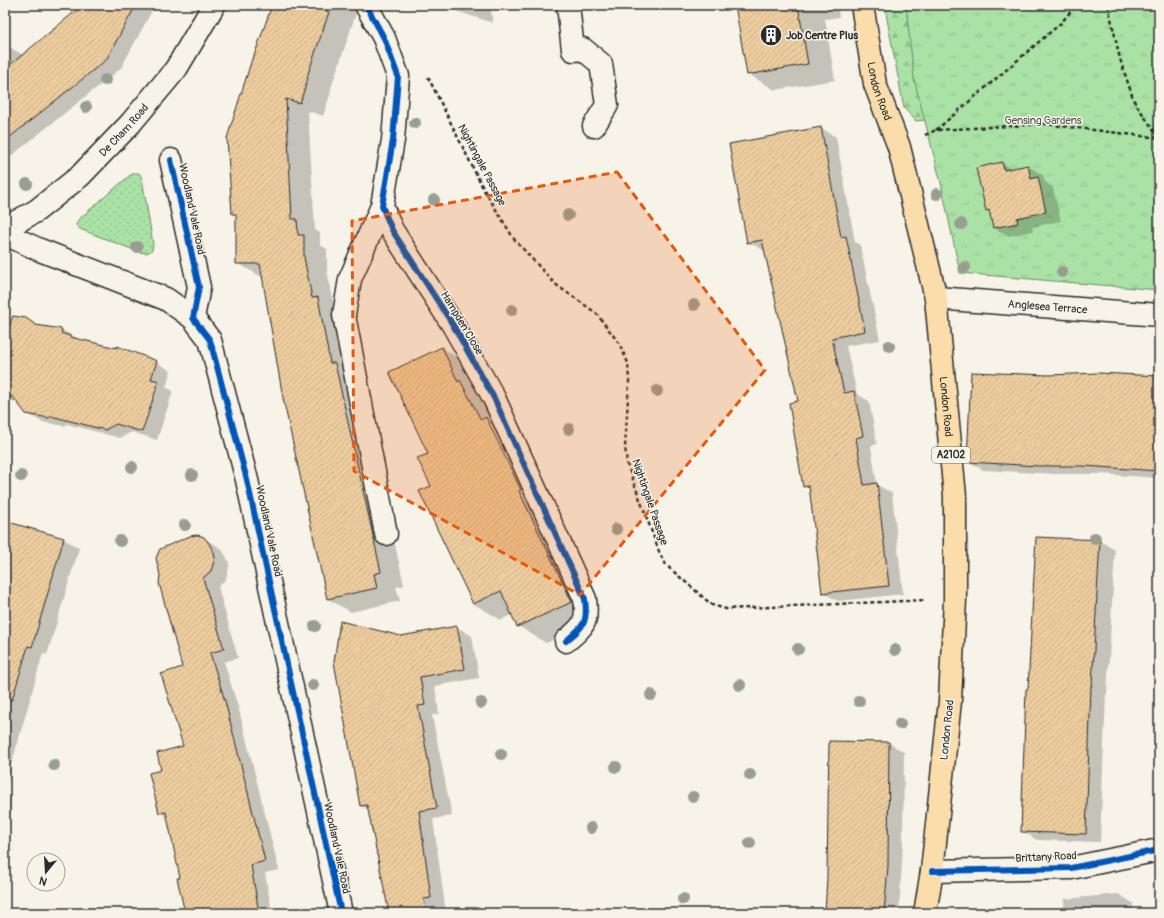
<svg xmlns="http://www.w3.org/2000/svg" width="1164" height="918" font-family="Pangolin,sans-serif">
  <defs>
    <pattern id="grass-dots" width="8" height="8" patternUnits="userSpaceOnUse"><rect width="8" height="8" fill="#aae2a6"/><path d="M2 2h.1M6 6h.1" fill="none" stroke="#92c28f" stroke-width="1.8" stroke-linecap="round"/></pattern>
    <pattern id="forest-firs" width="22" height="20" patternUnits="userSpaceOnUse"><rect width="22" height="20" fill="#aae2a6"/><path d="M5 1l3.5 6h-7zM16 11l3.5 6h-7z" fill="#92c28f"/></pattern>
    <pattern id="park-tufts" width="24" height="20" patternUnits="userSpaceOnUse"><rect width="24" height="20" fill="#aae2a6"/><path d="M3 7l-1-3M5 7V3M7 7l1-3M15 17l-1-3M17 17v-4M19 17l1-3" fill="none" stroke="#92c28f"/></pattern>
    <pattern id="building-hatch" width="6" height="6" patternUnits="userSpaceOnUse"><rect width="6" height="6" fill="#edcc9e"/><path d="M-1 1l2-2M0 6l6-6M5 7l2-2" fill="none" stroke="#cbaf88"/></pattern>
  </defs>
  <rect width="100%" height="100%" fill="#f7f3e8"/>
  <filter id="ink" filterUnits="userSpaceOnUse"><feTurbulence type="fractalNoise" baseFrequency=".025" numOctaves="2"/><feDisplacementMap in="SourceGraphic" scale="8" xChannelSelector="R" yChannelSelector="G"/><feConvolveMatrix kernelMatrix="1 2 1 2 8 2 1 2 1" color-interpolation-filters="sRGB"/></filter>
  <g filter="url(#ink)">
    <path fill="url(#grass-dots)" stroke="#6a8668" d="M 135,173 L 139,173 L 142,178 L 153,244 L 152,250 L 147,253 L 139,252 L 80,229 L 76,225 L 78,220 L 129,176 Z"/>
    <path fill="url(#forest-firs)" stroke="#6a8668" d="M 885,5 L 929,5 L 934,119 L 916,121 L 904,108 L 887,19 Z"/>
    <path fill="url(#park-tufts)" stroke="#6a8668" d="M 906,5 L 1159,5 L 1159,290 L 960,273 L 941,183 L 914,79 Z"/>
    <path fill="#0003" fill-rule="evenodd" d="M 93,5 L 155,5 L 121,68 L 5,161 L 5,53 L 11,48 L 23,55 Z
      M 273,5 L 359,5 L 330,91 L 331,92 L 323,116 L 308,111 L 315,230 L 320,233 L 320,245 L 327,249 L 327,270 L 334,307 L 341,312 L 358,377 L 404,585 L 396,587 L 400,601 L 351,612 L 328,599 L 263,276 L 260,276 L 237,263 L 237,216 L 233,213 L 255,57 Z
      M 441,5 L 490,5 L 493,23 L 444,7 Z
      M 626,5 L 642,5 L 630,7 Z
      M 736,5 L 837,5 L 839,17 L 825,19 L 835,80 L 775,90 L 748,74 Z
      M 821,128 L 836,137 L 855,242 L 860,245 L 880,340 L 846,346 L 857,394 L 869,401 L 877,444 L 871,446 L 877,485 L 892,493 L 903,594 L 838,601 L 822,592 L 811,490 L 804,486 L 799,402 L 765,251 L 748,242 L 731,145 Z
      M 1002,163 L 1013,169 L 1028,166 L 1043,175 L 1045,182 L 1053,187 L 1061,221 L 1032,227 L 1033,231 L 1009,236 L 994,228 L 991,213 L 987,210 Z
      M 26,319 L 38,326 L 62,330 L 77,338 L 77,339 L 156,362 L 171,371 L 166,387 L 173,391 L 157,440 L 132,432 L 120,438 L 67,424 L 65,426 L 42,422 L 26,413 L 19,403 L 5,399 L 5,341 Z
      M 442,348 L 469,364 L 547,507 L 599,618 L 546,643 L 518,626 L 513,614 L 501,620 L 474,604 L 421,492 L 432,487 L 429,454 ZM 489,424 L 491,424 L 524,494 L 523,495 Z
      M 1048,376 L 1159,377 L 1159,478 L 1099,474 L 1055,474 L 983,470 L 968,461 Z
      M 5,522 L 64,539 L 79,548 L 47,655 L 43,653 L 10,770 L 11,771 L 5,791 Z
      M 203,538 L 219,547 L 223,551 L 229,562 L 229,567 L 226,579 L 218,587 L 238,658 L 224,662 L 239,710 L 279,870 L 265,873 L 272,913 L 186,913 L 181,879 L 168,817 L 160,813 L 162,770 L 184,747 L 184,668 Z
      M 1100,541 L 1115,550 L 1107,694 L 1106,694 L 1100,842 L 1037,840 L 1022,831 L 1029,690 Z
      M 457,627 L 472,636 L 479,678 L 435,686 L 439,714 L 432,715 L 452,816 L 433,819 L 446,913 L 392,913 L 369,810 L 361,806 L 401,637 Z
      M 889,743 L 904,752 L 903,844 L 899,913 L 826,913 Z
      M 5,795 L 11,798 L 10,820 L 5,844 Z
      M 1118,894 L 1133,903 L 1133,913 L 1063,913 L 1065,899 Z"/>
    <path fill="url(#building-hatch)" stroke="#2b2b2b" d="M 83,5 L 136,5 L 106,60 L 5,141 L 5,69 Z
      M 272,5 L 309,5 L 329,12 L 307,77 L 308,78 L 300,103 L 286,99 L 292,219 L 297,219 L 298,235 L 304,235 L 304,257 L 312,298 L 318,297 L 330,363 L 335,363 L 381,572 L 374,574 L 377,588 L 327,599 L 283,398 L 260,264 L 236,264 L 236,214 L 232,214 L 227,138 L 253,56 L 254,56 Z
      M 735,5 L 798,5 L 808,64 L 747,75 Z
      M 821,127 L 841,237 L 846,236 L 865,331 L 832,338 L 844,393 L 854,391 L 863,436 L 856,438 L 864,485 L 877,483 L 889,586 L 822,593 L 809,486 L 803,487 L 789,403 L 798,401 L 762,240 L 747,243 L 729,144 Z
      M 1002,162 L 1004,170 L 1028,165 L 1031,179 L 1038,177 L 1046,212 L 1017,218 L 1018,223 L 993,228 L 989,210 L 986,211 L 976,168 Z
      M 13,316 L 26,318 L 36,325 L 62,329 L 61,333 L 70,336 L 70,337 L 117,348 L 117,346 L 157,361 L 151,379 L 159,381 L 142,432 L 116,424 L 105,430 L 51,416 L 49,418 L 26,414 L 13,397 L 5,395 L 5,337 Z
      M 442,347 L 458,382 L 460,380 L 481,420 L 486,417 L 521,490 L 519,491 L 572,602 L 517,627 L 501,591 L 473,604 L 419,491 L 431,486 L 417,458 L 428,454 L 389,372 Z
      M 971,372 L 1048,375 L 1099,373 L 1159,376 L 1159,471 L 1083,466 L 1039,466 L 967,462 Z
      M 5,521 L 64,538 L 32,647 L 28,646 L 12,700 L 5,699 Z
      M 198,535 L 204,537 L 208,542 L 214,552 L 215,558 L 211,571 L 203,578 L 224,649 L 210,653 L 225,701 L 265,861 L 251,865 L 259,913 L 185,913 L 177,878 L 180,878 L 166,812 L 159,813 L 149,773 L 161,770 L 157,753 L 183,746 L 161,674 L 182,667 L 159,583 L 160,575 L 156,558 L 160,549 L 190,536 Z
      M 1036,537 L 1100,540 L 1092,686 L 1091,686 L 1086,834 L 1021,832 L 1026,689 L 1028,689 Z
      M 340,621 L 401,636 L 457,626 L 465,669 L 420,677 L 425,705 L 418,706 L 437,808 L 419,811 L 431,898 L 424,899 L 427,913 L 389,913 L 367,805 L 360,806 L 334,662 Z
      M 829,741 L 889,742 L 888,866 L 884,913 L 825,913 L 827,877 Z"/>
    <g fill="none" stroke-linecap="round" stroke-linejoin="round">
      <g stroke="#2b2b2b" stroke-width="25">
        <g id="minor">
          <path d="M 366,5 L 384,38 L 398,76 L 393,140 L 382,206 L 392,230 L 453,325 L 494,398 L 585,599 C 588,623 584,626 566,641"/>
          <path d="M 568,5 L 573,50 L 583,49 L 601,64 L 607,105 L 594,126"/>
          <path d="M 171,160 L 199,287 L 193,318 L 210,340 L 247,480 L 341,913"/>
          <path d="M 382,206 L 350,279 L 344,315 L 386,534"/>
          <path id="s1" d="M 5,228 L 36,211 L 80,176 L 130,124 L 176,69 L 214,5"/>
          <path d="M 5,234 L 40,250 L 166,299 L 193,318"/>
          <path id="s2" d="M 936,298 L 1159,315"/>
          <path d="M 932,871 L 1071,868 L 1159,850"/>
        </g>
      </g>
      <g stroke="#2b2b2b" stroke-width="25">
        <g id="major">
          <path id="s3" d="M 862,5 L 875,84 L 899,147 L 936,298 L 955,496 L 955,599 L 950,701 L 932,871 L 925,913"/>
        </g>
      </g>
      <path stroke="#2b2b2b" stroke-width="2.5" stroke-dasharray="4 3" stroke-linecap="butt" d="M 1108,5 L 1120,59 L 1134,101 L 1159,138
        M 428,77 L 484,190 L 514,239 L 555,284 L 596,313 L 619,343 L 628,363 L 629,382 L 625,447 L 627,464 L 660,554 L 666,565 L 712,605 L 726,609 L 926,600
        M 936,130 L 1061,23 L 1076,5
        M 925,135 L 936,130 L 1045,124 L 1159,138"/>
      <use href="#minor" stroke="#f7f3e8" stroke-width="22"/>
      <use href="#major" stroke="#fbddab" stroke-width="22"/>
      <g stroke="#f7f3e8" stroke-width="8">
        <path id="cycleway" d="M 366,5 L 384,38 L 398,76 L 393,140 L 382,206 L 392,230 L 453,325 L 494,398 L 585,599 C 588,623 584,626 566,641
          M 171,160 L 199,287 L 193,318 L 210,340 L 247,480 L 341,913
          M 932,871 L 1071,868 L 1159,850"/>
      </g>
      <use href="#cycleway" stroke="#0057b8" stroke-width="6"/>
    </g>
    <g fill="#989e91">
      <circle cx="105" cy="80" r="6"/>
      <circle cx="86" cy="107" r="6"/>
      <circle cx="415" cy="123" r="6"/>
      <circle cx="27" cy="184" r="6"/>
      <circle cx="937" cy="194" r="6"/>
      <circle cx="434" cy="200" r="6"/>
      <circle cx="568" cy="215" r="6"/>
      <circle cx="961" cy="224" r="6"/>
      <circle cx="137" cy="247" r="6"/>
      <circle cx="965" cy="267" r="6"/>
      <circle cx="1062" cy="272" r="6"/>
      <circle cx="694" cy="305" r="6"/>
      <circle cx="512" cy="310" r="6"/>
      <circle cx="889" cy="346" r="6"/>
      <circle cx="657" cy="391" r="6"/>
      <circle cx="569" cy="429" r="6"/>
      <circle cx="132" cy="467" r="6"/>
      <circle cx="192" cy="475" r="6"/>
      <circle cx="21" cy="476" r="6"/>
      <circle cx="185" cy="525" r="6"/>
      <circle cx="616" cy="529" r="6"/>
      <circle cx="1095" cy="538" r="6"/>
      <circle cx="120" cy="541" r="6"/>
      <circle cx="315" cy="626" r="6"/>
      <circle cx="798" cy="649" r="6"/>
      <circle cx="895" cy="650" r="6"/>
      <circle cx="313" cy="685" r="6"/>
      <circle cx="740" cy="685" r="6"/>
      <circle cx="651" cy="695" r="6"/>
      <circle cx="859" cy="701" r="6"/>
      <circle cx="481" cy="703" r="6"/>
      <circle cx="900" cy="724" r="6"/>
      <circle cx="501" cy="754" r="6"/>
      <circle cx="54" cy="765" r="6"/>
      <circle cx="616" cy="767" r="6"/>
      <circle cx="750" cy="775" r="6"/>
      <circle cx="693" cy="797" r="6"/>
      <circle cx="591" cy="828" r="6"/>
      <circle cx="750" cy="843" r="6"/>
      <circle cx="683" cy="899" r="6"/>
    </g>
  </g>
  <path fill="#e8590c" fill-opacity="0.2" stroke="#e8590c" stroke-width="3" stroke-dasharray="8 5" stroke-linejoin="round" d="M 617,172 L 765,370 L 580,595 L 354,471 L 352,221 Z"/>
  <defs>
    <g id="building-disc" transform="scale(1.15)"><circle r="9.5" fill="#2b2b2b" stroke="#f7f3e8"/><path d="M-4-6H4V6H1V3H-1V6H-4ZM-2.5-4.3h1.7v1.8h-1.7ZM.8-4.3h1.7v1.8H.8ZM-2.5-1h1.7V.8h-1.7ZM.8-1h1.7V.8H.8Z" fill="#fff"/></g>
  </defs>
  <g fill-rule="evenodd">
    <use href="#building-disc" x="771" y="35"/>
  </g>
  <g text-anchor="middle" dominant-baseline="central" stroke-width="3" stroke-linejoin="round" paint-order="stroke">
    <rect fill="#f7f3e8" stroke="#686764" stroke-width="1" x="932" y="447" width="38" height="16" rx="3"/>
    <g font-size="10" font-weight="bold" fill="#2b2b2b">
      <text x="951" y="455">A2102</text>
    </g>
    <g font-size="11" font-weight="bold" fill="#2b2b2b" stroke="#f7f3e8" text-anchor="start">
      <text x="786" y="35">Job Centre Plus</text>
    </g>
    <g font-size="11" fill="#2b2b2b" stroke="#f7f3e8">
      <text stroke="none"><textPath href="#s3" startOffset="88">London Road</textPath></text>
      <text stroke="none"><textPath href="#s1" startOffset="155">De Cham Road</textPath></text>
      <text transform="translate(482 165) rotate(62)">Nightingale Passage</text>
      <text transform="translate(192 209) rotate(78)">Woodland Vale Road</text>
      <text stroke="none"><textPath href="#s2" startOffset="112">Anglesea Terrace</textPath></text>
      <text transform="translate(462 323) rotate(59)">Hampden Close</text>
      <text stroke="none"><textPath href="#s3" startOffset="412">London Road</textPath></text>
      <text transform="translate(650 502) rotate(71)">Nightingale Passage</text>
      <text transform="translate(269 531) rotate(78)">Woodland Vale Road</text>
      <text transform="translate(947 730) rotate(-84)">London Road</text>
      <text transform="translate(337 848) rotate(78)">Woodland Vale Road</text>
      <text transform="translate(1046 857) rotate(-3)">Brittany Road</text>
    </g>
    <g font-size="11" fill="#4b594a" stroke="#f7f3e8">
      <text x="1043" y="120">Gensing Gardens</text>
    </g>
  </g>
  <rect width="1164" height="918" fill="none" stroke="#f7f3e8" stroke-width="20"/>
  <rect x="10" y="10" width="1144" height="898" fill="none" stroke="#2b2b2b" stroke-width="1.5" filter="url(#ink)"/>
  <g transform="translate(46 872) rotate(198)"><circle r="19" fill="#f7f3e8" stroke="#a5a39c"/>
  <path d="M0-3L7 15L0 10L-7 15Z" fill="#2b2b2b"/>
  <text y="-6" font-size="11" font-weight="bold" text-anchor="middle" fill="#2b2b2b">N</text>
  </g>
</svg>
